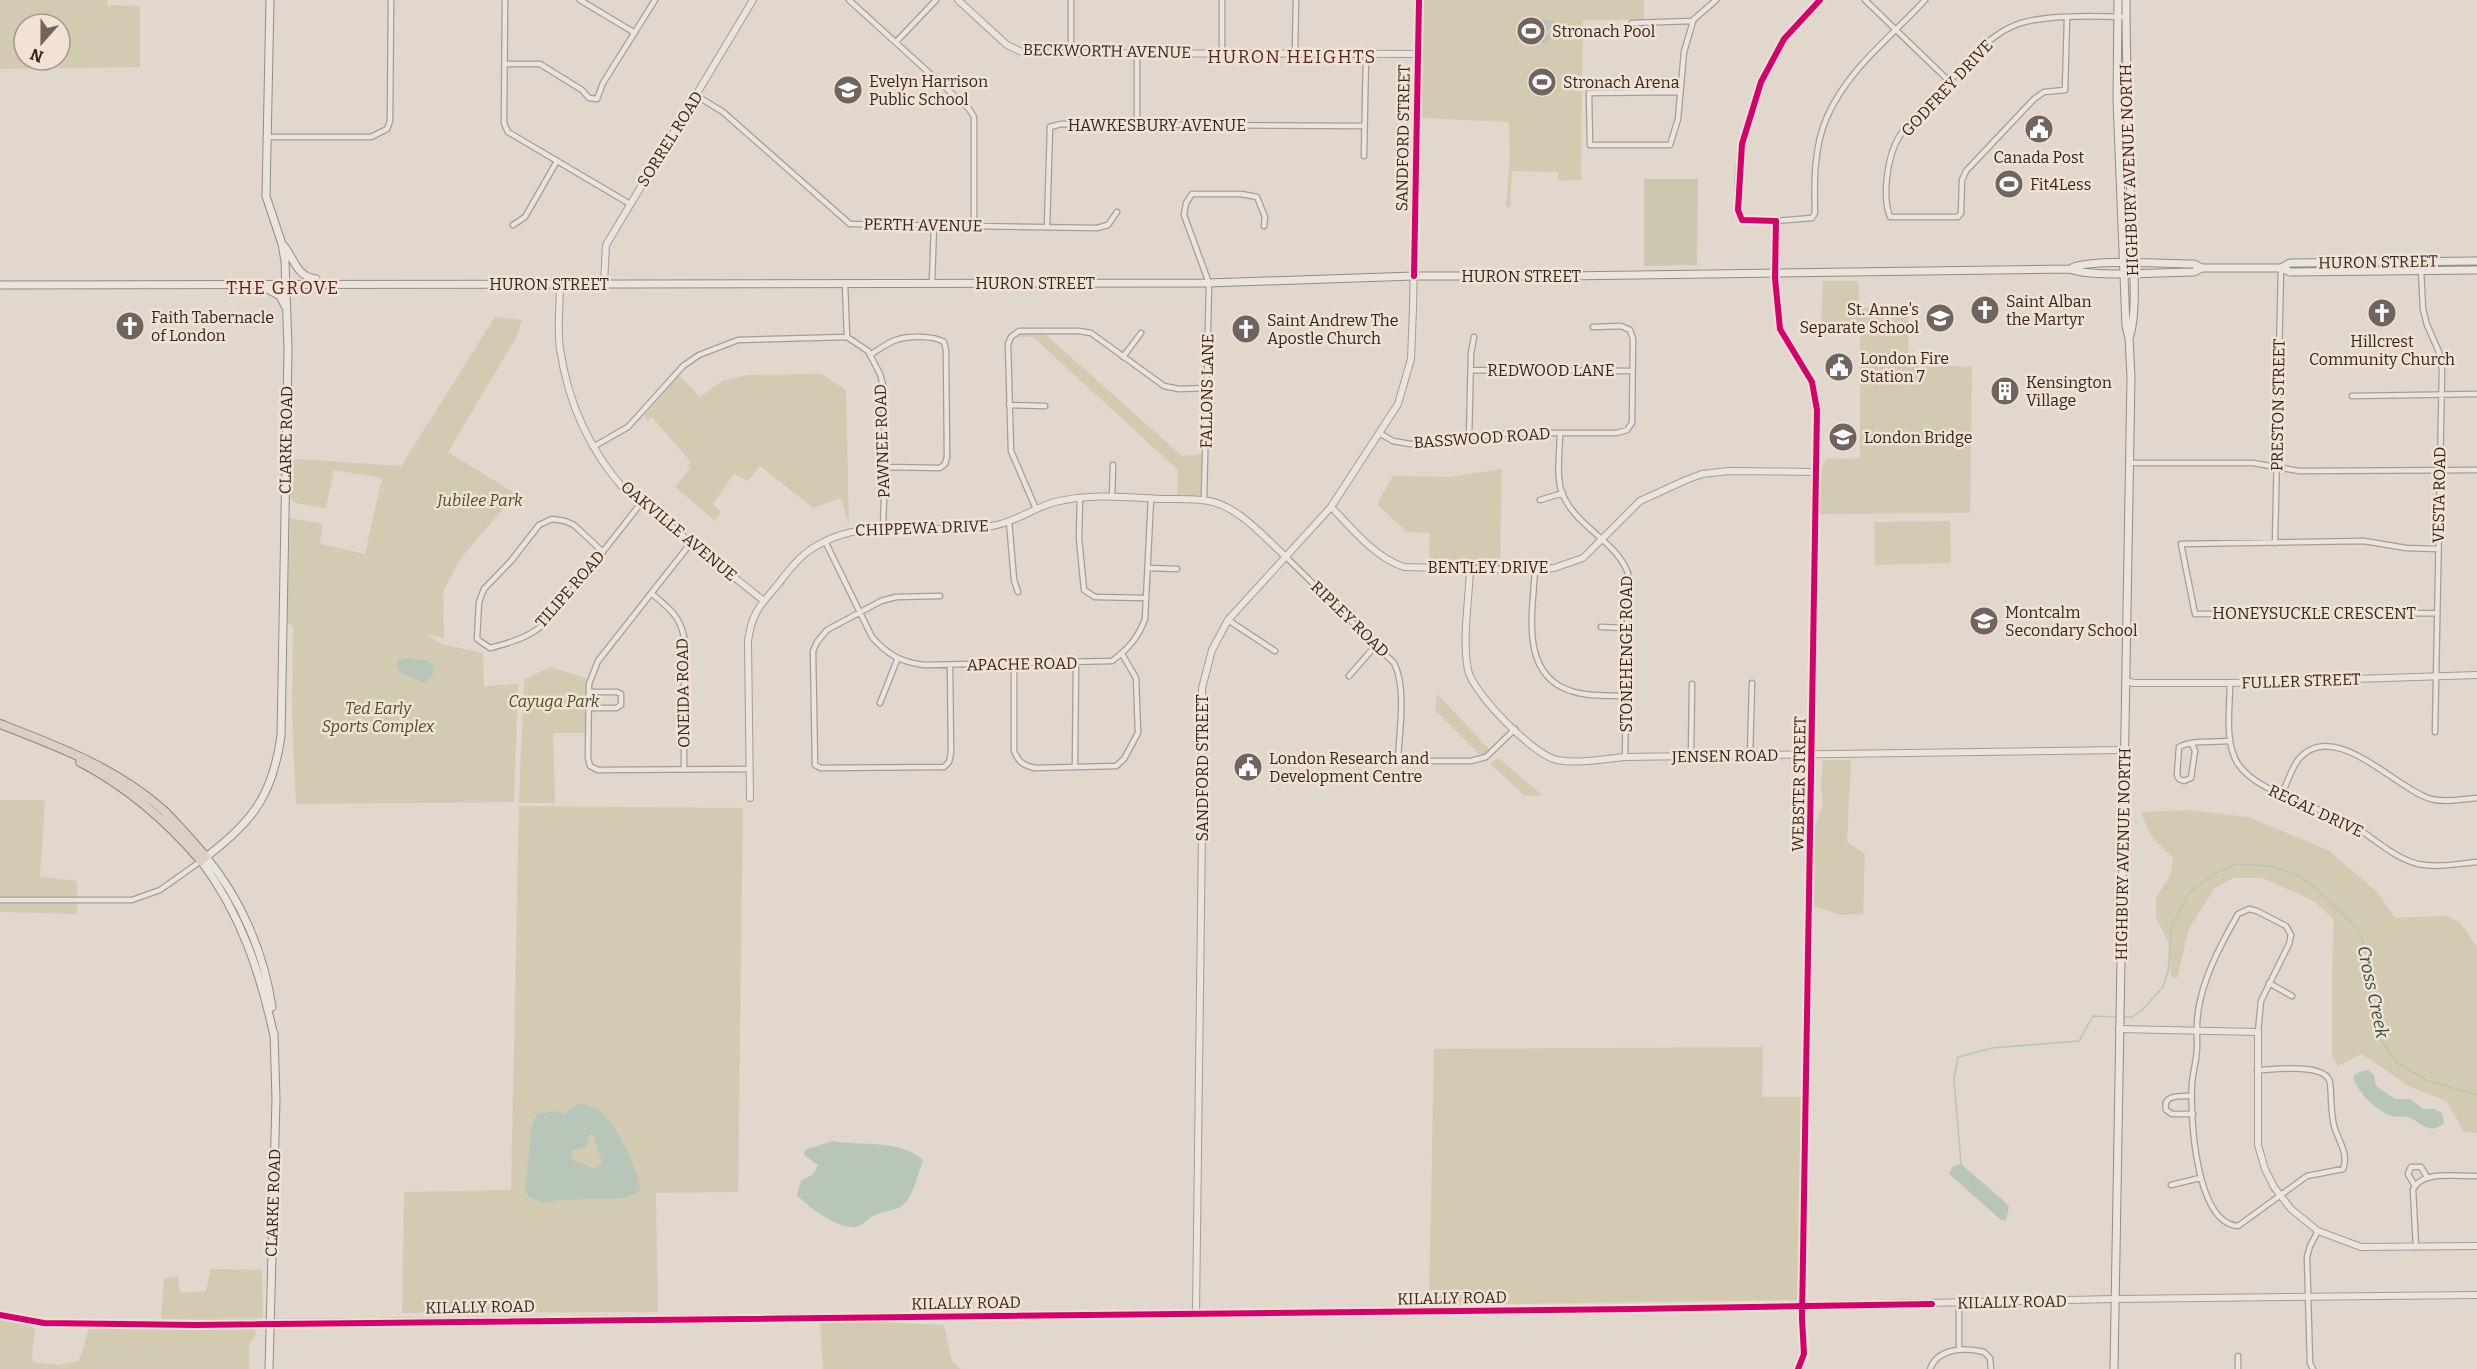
<svg xmlns="http://www.w3.org/2000/svg" width="2477" height="1369" font-family="Bitter,serif">
  <rect width="100%" height="100%" fill="#e1d7cd"/>
  <path fill="#d2cbb2" fill-rule="evenodd" d="M 0,0 L 107,0 L 107,5 L 140,6 L 140,67 L 0,69 ZM 24,24 L 60,24 L 60,60 L 24,60 Z
    M 1424,0 L 1644,0 L 1644,20 L 1583,20 L 1581,180 L 1558,181 L 1558,172 L 1512,171 L 1510,207 L 1506,207 L 1510,155 L 1509,122 L 1421,118 Z
    M 1823,281 L 1858,281 L 1860,308 L 1908,306 L 1909,364 L 1972,367 L 1970,513 L 1820,514 L 1822,467 L 1826,459 L 1860,458 L 1860,333 L 1821,332 Z
    M 495,317 L 522,320 L 517,336 L 448,452 L 516,494 L 461,558 L 443,592 L 444,638 L 426,634 L 441,644 L 483,653 L 484,686 L 518,684 L 514,802 L 296,804 L 292,715 L 293,627 L 287,621 L 290,518 L 323,524 L 320,544 L 365,554 L 382,478 L 334,470 L 326,508 L 295,503 L 290,498 L 292,461 L 298,459 L 401,466 Z
    M 1045,334 L 1182,456 L 1203,454 L 1202,493 L 1198,496 L 1177,496 L 1178,470 L 1033,337 L 1015,337 L 1020,335 Z
    M 822,374 L 846,390 L 849,526 L 841,498 L 813,508 L 760,466 L 748,481 L 734,474 L 713,504 L 721,512 L 715,521 L 675,487 L 690,468 L 688,465 L 691,462 L 652,417 L 648,421 L 644,416 L 679,375 L 700,397 L 722,381 L 747,375 Z
    M 1502,469 L 1500,566 L 1429,565 L 1430,533 L 1407,532 L 1377,504 L 1393,476 L 1449,477 Z
    M 1950,521 L 1951,563 L 1875,565 L 1874,522 Z
    M 551,667 L 588,679 L 585,702 L 587,733 L 553,733 L 555,803 L 519,803 L 524,679 Z
    M 1437,694 L 1491,751 L 1481,756 L 1435,710 Z
    M 1499,758 L 1542,795 L 1525,796 L 1490,764 Z
    M 1823,760 L 1851,760 L 1847,842 L 1865,854 L 1863,914 L 1840,915 L 1812,905 L 1811,837 L 1823,805 L 1821,787 Z
    M 0,800 L 45,800 L 40,877 L 77,881 L 77,914 L 0,912 Z
    M 519,806 L 743,808 L 738,1192 L 656,1193 L 658,1312 L 402,1313 L 404,1192 L 511,1190 Z
    M 2188,810 L 2248,817 L 2328,850 L 2377,892 L 2395,918 L 2446,916 L 2460,922 L 2477,947 L 2477,1133 L 2464,1132 L 2446,1101 L 2410,1087 L 2362,1054 L 2338,1066 L 2332,1057 L 2332,972 L 2334,920 L 2314,901 L 2262,878 L 2233,878 L 2215,888 L 2189,928 L 2177,978 L 2171,976 L 2168,941 L 2156,917 L 2156,897 L 2170,876 L 2173,858 L 2150,835 L 2141,812 Z
    M 1763,1047 L 1762,1097 L 1803,1097 L 1798,1300 L 1429,1305 L 1434,1049 Z
    M 211,1269 L 262,1270 L 263,1318 L 161,1319 L 164,1279 L 178,1276 L 180,1293 L 206,1291 Z
    M 0,1318 L 32,1326 L 35,1330 L 32,1353 L 33,1362 L 58,1365 L 79,1361 L 90,1325 L 151,1328 L 160,1326 L 247,1327 L 254,1329 L 256,1335 L 249,1345 L 249,1369 L 0,1369 Z
    M 820,1319 L 944,1325 L 952,1361 L 961,1369 L 823,1369 Z"/>
  <path fill="#cdc6b0" d="M 1644,179 L 1698,179 L 1697,265 L 1644,266 Z"/>
  <path fill="#b8c5b9" fill-rule="evenodd" d="M 1543,19 L 1554,21 L 1554,29 L 1539,29 L 1538,32 L 1551,35 L 1552,38 L 1544,43 L 1532,42 L 1527,32 L 1530,30 L 1536,31 L 1535,22 Z
    M 409,658 L 428,661 L 434,668 L 432,677 L 425,683 L 399,672 L 396,665 L 399,660 Z
    M 2368,1070 L 2374,1075 L 2376,1086 L 2395,1099 L 2410,1099 L 2423,1109 L 2434,1109 L 2442,1113 L 2444,1123 C 2431,1135 2423,1125 2411,1118 C 2404,1115 2398,1118 2392,1116 C 2375,1110 2358,1093 2353,1076 L 2359,1072 Z
    M 577,1104 C 585,1104 595,1107 602,1113 C 617,1127 640,1172 640,1192 L 624,1198 L 559,1200 L 543,1203 L 528,1196 C 522,1185 527,1175 528,1162 C 530,1144 528,1132 537,1114 L 556,1111 L 565,1114 ZM 593,1134 L 602,1162 L 595,1169 L 573,1160 L 571,1151 L 586,1147 L 589,1135 Z
    M 832,1141 C 859,1146 901,1139 923,1160 C 918,1173 913,1198 902,1206 C 894,1211 883,1211 875,1215 C 868,1218 864,1225 856,1227 C 840,1230 807,1207 797,1195 L 801,1181 L 813,1174 L 818,1165 L 804,1155 L 805,1150 Z
    M 1961,1164 L 2005,1202 L 2009,1207 L 2006,1220 L 2001,1220 L 1949,1174 L 1953,1166 Z"/>
  <g fill="none" stroke-linecap="round" stroke-linejoin="round">
    <path stroke="#b8c5b9" stroke-width="1.5" d="M 2124,1017 L 2132,1017 L 2142,1010 L 2163,987 L 2168,972 L 2172,925 L 2189,893 L 2212,875 L 2235,864 L 2272,866 L 2299,876 L 2313,886 L 2356,927 L 2362,938 L 2373,972 L 2381,1040 L 2396,1062 L 2426,1080 L 2477,1095
      M 1961,1164 L 1954,1079 L 1958,1057 L 1992,1048 L 2079,1041 L 2093,1016 L 2116,1017"/>
    <g stroke="#a69d96" stroke-width="7">
      <path id="minor" d="M 505,0 L 504,123 L 508,132 L 630,204
        M 580,0 L 635,33
        M 849,0 L 969,109 L 974,117 L 974,226
        M 1865,0 L 1950,82
        M 2067,18 L 2065,90 L 2044,92 L 2034,99 L 1966,171 L 1962,180 L 1961,213 L 1958,217 L 1890,217 C 1882,196 1887,157 1899,137 C 1909,121 1926,107 1939,93 C 1961,70 1983,39 2013,26 C 2039,14 2096,16 2126,17
        M 1632,23 L 1692,21 L 1716,0
        M 896,42 L 936,0
        M 1071,53 L 1071,0
        M 1137,53 L 1137,126
        M 1222,53 L 1222,0
        M 1295,53 L 1296,0
        M 505,64 L 540,64 L 582,90 L 589,98 L 597,99 L 603,83 L 655,0
        M 1679,92 L 1589,93 L 1590,145 L 1670,145 L 1678,119 L 1684,52 L 1693,21
        M 697,96 L 723,112 L 850,224 L 1097,228 L 1108,225 L 1117,212
        M 267,137 L 371,137 L 387,129 L 390,121 L 391,0
        M 1364,156 L 1366,54
        M 1776,221 L 1812,218 L 1815,213 C 1814,181 1814,146 1827,117 C 1848,69 1891,37 1925,0
        M 513,225 L 525,217 L 557,161
        M 1047,227 L 1050,127 L 1061,124 L 1364,126
        M 2421,270 L 2423,309 L 2427,325 L 2439,352 L 2442,370 L 2435,732
        M 1775,273 L 1776,221 L 1742,220 L 1740,217 C 1730,164 1754,85 1783,41 C 1793,26 1808,13 1820,0
        M 932,283 L 934,225
        M 845,284 L 847,337
        M 870,355 C 878,350 887,343 896,340 C 908,336 933,335 944,342 L 946,350 L 947,457 L 945,464 L 940,468 L 885,467
        M 1123,357 L 1141,333
        M 1471,370 L 1632,371
        M 2352,396 L 2477,394
        M 1009,405 L 1045,406
        M 1379,433 L 1393,441 L 1410,444 L 1511,433 L 1617,433 L 1627,430 L 1632,423 L 1633,339 L 1630,330 L 1621,326 L 1593,327
        M 1560,433 C 1560,450 1556,473 1561,490 C 1573,526 1615,539 1628,573 L 1625,757
        M 1469,439 L 1471,353 L 1474,337
        M 593,447 L 628,427 L 683,366 L 699,355 L 738,340 L 847,337 L 868,351 L 880,374 L 883,385 L 885,467 L 883,528
        M 2130,463 L 2253,463 L 2299,471 L 2477,470
        M 1080,497 L 1079,538 L 1084,590 L 1095,597 L 1146,598
        M 1112,497 L 1113,465
        M 1204,500 L 1209,283 L 1184,215 L 1186,203 L 1192,194 L 1241,194 L 1257,197 L 1265,217 L 1264,226
        M 1540,500 L 1563,493
        M 1036,509 L 1011,451 L 1008,344 L 1011,337 L 1019,331 L 1079,331 L 1091,333 L 1164,386 L 1179,389 L 1208,388
        M 1009,521 L 1014,580 L 1018,592
        M 825,541 L 872,637 C 887,654 900,662 924,665 L 1112,661 C 1128,649 1138,638 1145,619 L 1151,498
        M 2275,543 L 2281,268
        M 690,544 L 598,661 L 589,684 L 588,758 L 590,766 L 598,770 L 750,769
        M 603,552 L 574,525 L 565,521 L 552,519 L 539,525 L 511,561 L 484,589 L 479,602 L 477,639 L 490,648 C 505,644 520,640 533,632 C 552,621 564,600 577,584 C 599,557 620,530 641,503
        M 1285,556 L 1394,663 C 1407,688 1399,732 1398,761
        M 1148,568 L 1177,569
        M 1535,569 C 1533,612 1519,674 1571,691 C 1588,697 1609,695 1627,696
        M 651,593 C 668,607 680,616 684,637 L 684,769
        M 940,596 L 896,597 L 881,601 L 827,630 L 817,642 L 813,651 L 815,765 L 821,768 L 944,767 L 949,762 L 951,753 L 950,665
        M 2437,613 L 2195,614 L 2181,544 L 2364,541 L 2406,548 L 2438,549
        M 1228,620 L 1275,651
        M 1601,627 L 1626,628
        M 1014,664 L 1014,751 C 1019,762 1022,765 1035,768 L 1116,766 L 1124,759 L 1138,733 L 1136,678 L 1122,654
        M 1349,676 L 1377,644
        M 2230,683 C 2230,708 2224,742 2238,764 C 2259,795 2322,806 2354,826 C 2375,839 2394,858 2418,864 C 2437,868 2457,864 2477,862
        M 880,703 L 897,660
        M 588,708 L 616,708 L 621,705 L 621,694 L 617,692 L 589,692
        M 2192,744 L 2195,751 L 2191,778 L 2184,781 L 2179,779 L 2177,775 L 2179,747 C 2192,740 2215,742 2230,741
        M 1750,755 L 1752,683
        M 1358,757 L 1368,761 L 1471,761 L 1486,757 L 1515,729
        M 1691,757 L 1692,684
        M 1075,767 L 1076,663
        M 2282,794 C 2287,783 2291,770 2298,760 C 2333,716 2397,790 2431,799 C 2446,803 2462,799 2477,798
        M 0,900 L 132,900 L 160,890 L 201,861
        M 2269,983 L 2292,996
        M 2257,1070 C 2273,1070 2327,1062 2330,1083 C 2332,1098 2330,1114 2335,1129 C 2339,1141 2349,1155 2343,1169 L 2307,1176 L 2238,1226 C 2195,1223 2190,1115 2192,1083 C 2193,1071 2197,1059 2197,1047 C 2197,1030 2196,1015 2201,997 C 2208,968 2223,941 2238,914 L 2249,909 L 2257,911 L 2286,926 L 2291,935 L 2289,944 L 2261,1001 L 2258,1032
        M 2192,1096 C 2181,1096 2162,1094 2166,1110 L 2172,1114 L 2193,1114
        M 2171,1185 L 2200,1178
        M 2415,1186 L 2408,1174 L 2411,1167 L 2421,1167 L 2427,1177
        M 2416,1247 L 2413,1190 C 2421,1169 2459,1177 2477,1176
        M 0,1315 L 32,1322 L 79,1324 L 270,1323
        M 1959,1349 L 1959,1303
        M 1930,1369 C 1938,1348 1964,1347 1984,1352 L 1990,1358 L 1991,1369
        M 2238,1369 L 2238,1356
        M 2313,1369 L 2310,1363 L 2307,1257 L 2310,1246 L 2318,1231"/>
    </g>
    <g stroke="#a69d96" stroke-width="8">
      <path id="tertiary" d="M 958,0 L 1007,45 L 1024,53 L 1418,54
        M 1775,273 L 1780,329 L 1812,382 L 1817,410 L 1802,1319 L 1804,1354 L 1798,1369
        M 560,284 C 560,305 557,328 560,349 C 568,402 589,450 625,490 L 764,601
        M 604,284 L 606,245 L 753,0
        M 1331,507 C 1353,529 1374,557 1404,567 L 1523,570 L 1554,568 L 1583,558 L 1640,501 L 1686,480 L 1702,474 L 1729,471 L 1816,472
        M 1470,569 C 1469,599 1462,640 1468,670 C 1473,693 1533,755 1557,760 C 1578,764 1603,759 1625,757 L 2124,750
        M 2126,681 L 2134,683 L 2230,683 L 2477,675
        M 750,798 L 748,641 C 752,611 761,605 779,583 C 788,571 798,558 810,550 C 864,512 931,537 992,526 C 1014,523 1033,508 1055,502 C 1090,493 1127,497 1163,499 C 1178,499 1195,498 1209,501 C 1239,507 1263,536 1285,556
        M 2119,1029 L 2258,1032 L 2258,1145 L 2265,1169 L 2274,1187 L 2291,1209 L 2318,1231 L 2361,1247 L 2477,1246
        M 1196,1314 L 1202,829 L 1202,688 L 1212,650 L 1228,620 L 1331,507 L 1398,404 L 1411,359 L 1413,308 L 1419,0
        M 270,1323 L 1634,1309 L 2115,1299 L 2477,1295"/>
    </g>
    <g stroke="#968c86" stroke-width="9">
      <path id="secondary" d="M 270,0 L 266,196 L 282,244 L 285,261 L 288,349 L 281,736 C 272,800 250,823 201,861 C 241,914 260,972 274,1036
        M 2126,0 C 2126,76 2129,153 2132,229 C 2133,257 2138,314 2129,338
        M 284,246 C 295,260 296,276 316,279
        M 2281,268 L 2290,263 L 2477,261
        M 2070,269 C 2085,258 2170,264 2194,264 L 2202,268
        M 0,285 L 1209,283 L 1414,276 L 1565,276 L 2070,269 C 2092,278 2166,272 2194,272 L 2202,268 L 2281,268 L 2290,272 L 2477,270
        M 260,285 L 280,296 L 285,306
        M 206,857 C 241,899 264,953 272,1007
        M 269,1369 L 276,1099 L 274,1033
        M 2114,1369 L 2131,377 L 2129,338 L 2126,326 L 2117,100 L 2118,0"/>
    </g>
    <g stroke="#8c837d" stroke-width="10">
      <path id="trunk" d="M 0,724 C 57,746 116,768 162,809 C 178,824 192,841 206,857
        M 80,762 C 128,787 166,820 201,861"/>
    </g>
    <use href="#minor" stroke="#eae4de" stroke-width="4.5"/>
    <use href="#tertiary" stroke="#eae4de" stroke-width="6"/>
    <use href="#secondary" stroke="#eae4de" stroke-width="7"/>
    <use href="#trunk" stroke="#dad0c8" stroke-width="8"/>
    <g stroke="#f1e2d4" stroke-width="10">
      <path id="cycleway" d="M 1414,276 L 1419,0
        M 0,1315 L 44,1323 L 195,1325 L 1634,1309 L 1932,1304
        M 1798,1369 L 1804,1354 L 1802,1319 L 1817,410 L 1812,382 L 1780,329 L 1775,278 L 1776,221 L 1742,220 L 1738,210 L 1742,144 L 1761,82 L 1784,39 L 1820,0"/>
    </g>
    <use href="#cycleway" stroke="#d6006c" stroke-width="6"/>
  </g>
  <defs>
    <g id="stadium-disc" transform="scale(1.5)"><circle r="9.5" fill="#71635d" stroke="#f1e2d4"/><path d="M0-5a6.5 5 0 1 0 0 10a6.5 5 0 1 0 0-10ZM-3.5-1.8h7v3.6h-7Z" fill="#fff"/></g>
    <g id="school-disc" transform="scale(1.5)"><circle r="9.5" fill="#71635d" stroke="#f1e2d4"/><path d="M0-5L7-2L0 1L-7-2ZM-4 1L0 2.5L4 1V4Q0 6-4 4Z" fill="#fff"/></g>
    <g id="civic-disc" transform="scale(1.5)"><circle r="9.5" fill="#71635d" stroke="#f1e2d4"/><path d="M-.6-6.5H3V-4.5H.6V-3L4-1V1h2V6H-6V1h2V-1L-.6-3ZM-1.2 2.5V6h2.4V2.5Z" fill="#fff"/></g>
    <g id="church-disc" transform="scale(1.5)"><circle r="9.5" fill="#71635d" stroke="#f1e2d4"/><path d="M-1.2-6h2.4v3.5h3.3v2.4h-3.3V6h-2.4V-.1h-3.3v-2.4h3.3Z" fill="#fff"/></g>
    <g id="building-disc" transform="scale(1.5)"><circle r="9.5" fill="#71635d" stroke="#f1e2d4"/><path d="M-4-6H4V6H1V3H-1V6H-4ZM-2.5-4.3h1.7v1.8h-1.7ZM.8-4.3h1.7v1.8H.8ZM-2.5-1h1.7V.8h-1.7ZM.8-1h1.7V.8H.8Z" fill="#fff"/></g>
  </defs>
  <g fill-rule="evenodd">
    <use href="#stadium-disc" x="1531" y="31"/>
    <use href="#stadium-disc" x="1542" y="82"/>
    <use href="#school-disc" x="848" y="90"/>
    <use href="#civic-disc" x="2039" y="129"/>
    <use href="#stadium-disc" x="2009" y="184"/>
    <use href="#church-disc" x="1985" y="310"/>
    <use href="#church-disc" x="2382" y="313"/>
    <use href="#school-disc" x="1940" y="318"/>
    <use href="#church-disc" x="130" y="326"/>
    <use href="#church-disc" x="1246" y="329"/>
    <use href="#civic-disc" x="1839" y="367"/>
    <use href="#building-disc" x="2005" y="391"/>
    <use href="#school-disc" x="1843" y="437"/>
    <use href="#school-disc" x="1984" y="621"/>
    <use href="#civic-disc" x="1248" y="767"/>
  </g>
  <g text-anchor="middle" dominant-baseline="central" stroke-width="5" stroke-linejoin="round" paint-order="stroke">
    <g font-size="16" fill="#342520" stroke="#f1e2d4" text-anchor="start">
      <text x="1552" y="31">Stronach Pool</text>
      <text x="869" y="81">Evelyn Harrison<tspan x="869" dy="18">Public School</tspan></text>
      <text x="1563" y="82">Stronach Arena</text>
      <text x="2039" y="157" text-anchor="middle">Canada Post</text>
      <text x="2030" y="184">Fit4Less</text>
      <text x="2006" y="301">Saint Alban<tspan x="2006" dy="18">the Martyr</tspan></text>
      <text x="1919" y="309" text-anchor="end">St. Anne's<tspan x="1919" dy="18">Separate School</tspan></text>
      <text x="151" y="317">Faith Tabernacle<tspan x="151" dy="18">of London</tspan></text>
      <text x="1267" y="320">Saint Andrew The<tspan x="1267" dy="18">Apostle Church</tspan></text>
      <text x="2382" y="341" text-anchor="middle">Hillcrest<tspan x="2382" dy="18">Community Church</tspan></text>
      <text x="1860" y="358">London Fire<tspan x="1860" dy="18">Station 7</tspan></text>
      <text x="2026" y="382">Kensington<tspan x="2026" dy="18">Village</tspan></text>
      <text x="1864" y="437">London Bridge</text>
      <text x="2005" y="612">Montcalm<tspan x="2005" dy="18">Secondary School</tspan></text>
      <text x="1269" y="758">London Research and<tspan x="1269" dy="18">Development Centre</tspan></text>
    </g>
    <g font-size="16" fill="#342520" stroke="#f1e2d4">
      <text transform="translate(1107 51) rotate(1)">BECKWORTH AVENUE</text>
      <text transform="translate(1947 88) rotate(-47)">GODFREY DRIVE</text>
      <text x="1157" y="125">HAWKESBURY AVENUE</text>
      <text transform="translate(1403 138) rotate(-89)">SANDFORD STREET</text>
      <text transform="translate(670 139) rotate(-58)">SORREL ROAD</text>
      <text transform="translate(2129 170) rotate(-92)">HIGHBURY AVENUE NORTH</text>
      <text transform="translate(923 225) rotate(1)">PERTH AVENUE</text>
      <text transform="translate(2378 262) rotate(-1)">HURON STREET</text>
      <text x="1521" y="276">HURON STREET</text>
      <text x="1035" y="283">HURON STREET</text>
      <text x="549" y="284">HURON STREET</text>
      <text x="1551" y="370">REDWOOD LANE</text>
      <text transform="translate(1207 391) rotate(-89)">FALLONS LANE</text>
      <text transform="translate(2278 405) rotate(-89)">PRESTON STREET</text>
      <text transform="translate(1482 438) rotate(-4)">BASSWOOD ROAD</text>
      <text transform="translate(286 440) rotate(-89)">CLARKE ROAD</text>
      <text transform="translate(882 441) rotate(-92)">PAWNEE ROAD</text>
      <text transform="translate(2439 495) rotate(-89)">VESTA ROAD</text>
      <text transform="translate(922 528) rotate(-2)">CHIPPEWA DRIVE</text>
      <text transform="translate(679 531) rotate(40)">OAKVILLE AVENUE</text>
      <text x="1488" y="567">BENTLEY DRIVE</text>
      <text transform="translate(570 589) rotate(-49)">TILIPE ROAD</text>
      <text x="2314" y="613">HONEYSUCKLE CRESCENT</text>
      <text transform="translate(1350 619) rotate(44)">RIPLEY ROAD</text>
      <text transform="translate(1626 654) rotate(-90)">STONEHENGE ROAD</text>
      <text transform="translate(1022 664) rotate(-1)">APACHE ROAD</text>
      <text transform="translate(2301 681) rotate(-2)">FULLER STREET</text>
      <text transform="translate(683 693) rotate(-91)">ONEIDA ROAD</text>
      <text transform="translate(1725 756) rotate(-1)">JENSEN ROAD</text>
      <text transform="translate(1202 768) rotate(-90)">SANDFORD STREET</text>
      <text transform="translate(1799 784) rotate(-89)">WEBSTER STREET</text>
      <text transform="translate(2316 811) rotate(25)">REGAL DRIVE</text>
      <text transform="translate(2123 854) rotate(-89)">HIGHBURY AVENUE NORTH</text>
      <text transform="translate(273 1203) rotate(-88)">CLARKE ROAD</text>
      <text transform="translate(1452 1298) rotate(-1)">KILALLY ROAD</text>
      <text transform="translate(2012 1302) rotate(-1)">KILALLY ROAD</text>
      <text transform="translate(966 1303) rotate(-1)">KILALLY ROAD</text>
      <text transform="translate(480 1307) rotate(-1)">KILALLY ROAD</text>
    </g>
    <g font-size="16" font-style="italic" fill="#4d4e28" stroke="#f1e2d4">
      <text x="480" y="500">Jubilee Park</text>
      <text x="554" y="701">Cayuga Park</text>
      <text x="378" y="708">Ted Early<tspan x="378" dy="18">Sports Complex</tspan></text>
    </g>
    <g font-size="18" letter-spacing="1.5" fill="#5c2425" stroke="#f1e2d4">
      <text x="1292" y="57">HURON HEIGHTS</text>
      <text x="283" y="288">THE GROVE</text>
    </g>
    <g font-size="18" font-style="italic" fill="#305248" stroke="#f1e2d4">
      <text transform="translate(2373 992) rotate(78)">Cross Creek</text>
    </g>
  </g>
  <g transform="translate(42 42) rotate(201)"><circle r="28" fill="#f1e2d4" stroke="#a5968c" stroke-width="1.5"/>
  <path d="M0-4.5L10 22L0 15L-10 22Z" fill="#71635d"/>
  <text y="-9" font-size="16" font-weight="bold" text-anchor="middle" fill="#342520">N</text>
  </g>
</svg>
